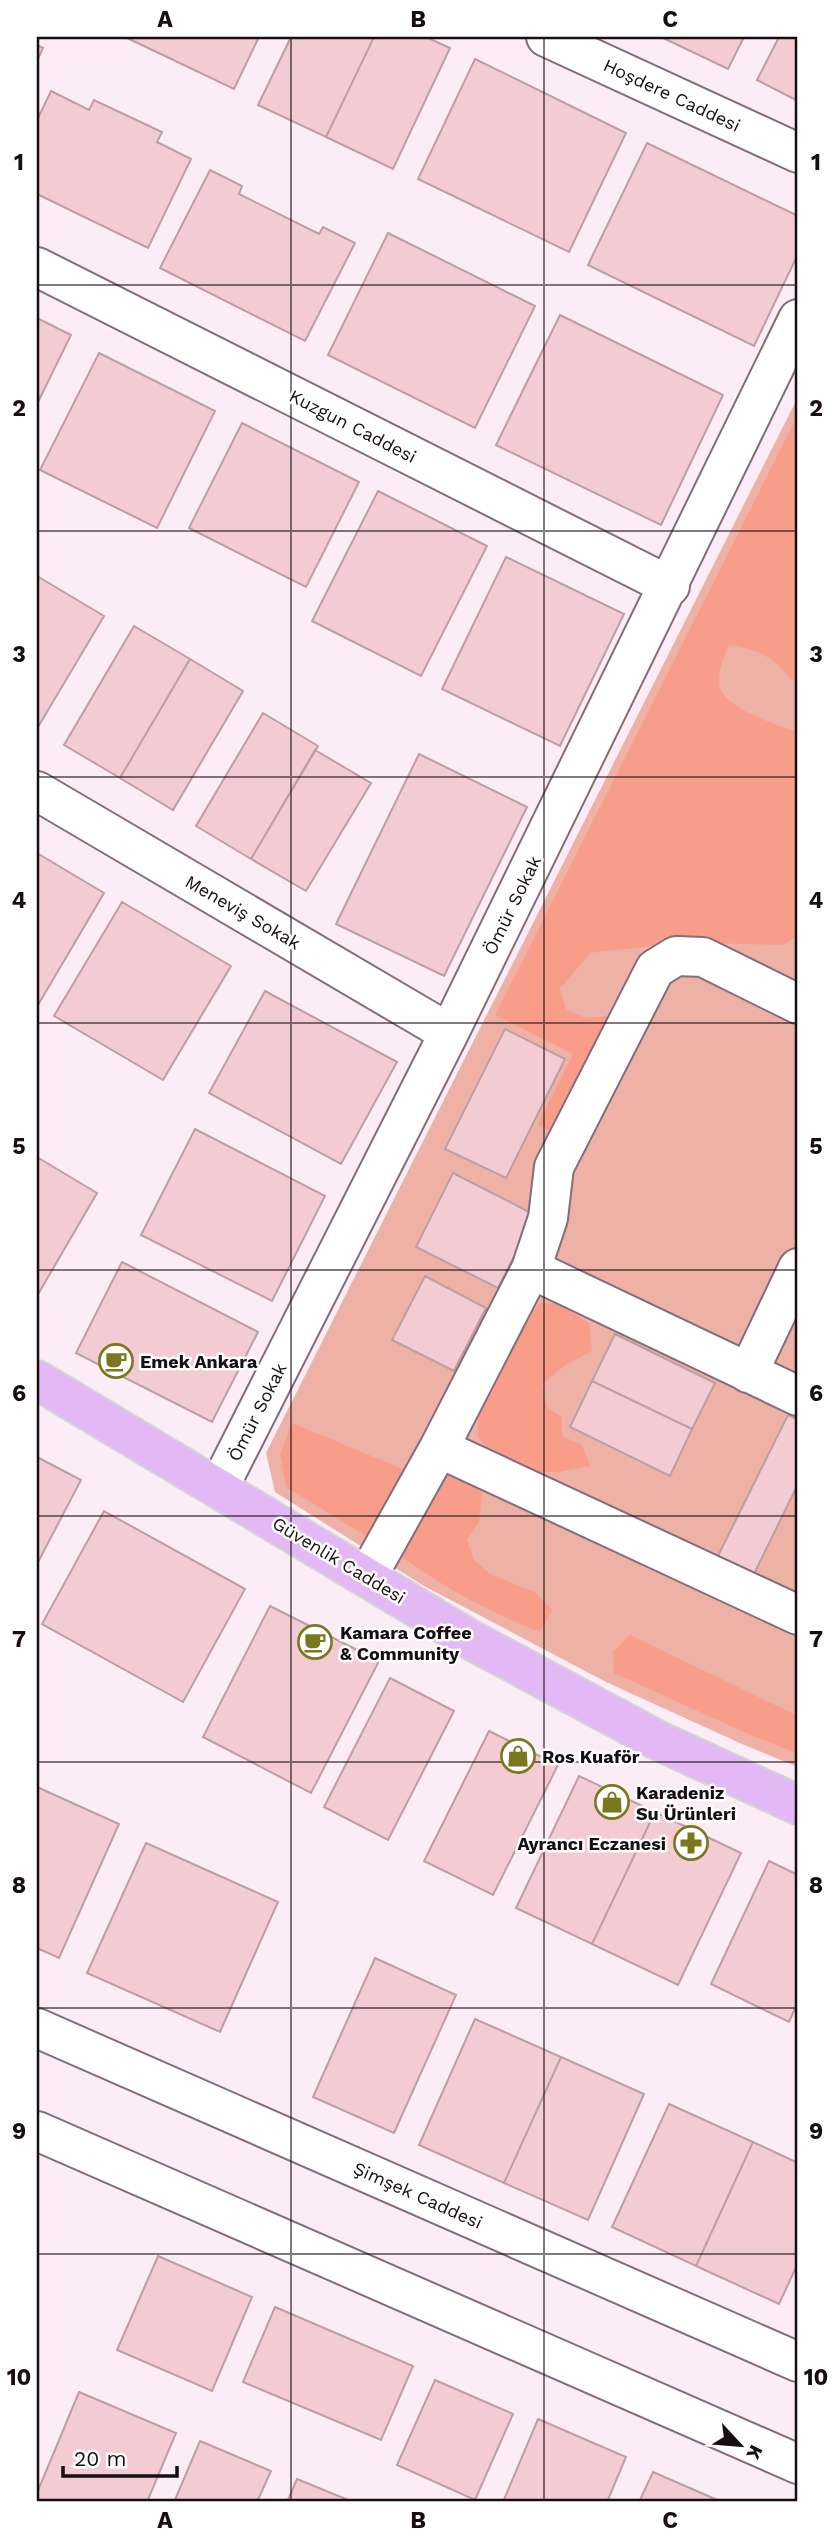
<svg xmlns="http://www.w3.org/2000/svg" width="835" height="2539" font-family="'Work Sans',sans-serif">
  <rect width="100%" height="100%" fill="#fcecf6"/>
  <path fill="#edb1a5" d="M 798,397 L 798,1767 L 742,1744 L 606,1682 L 424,1586 L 275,1492 L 266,1453 Z"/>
  <path fill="#f99d8b" d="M 798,415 L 798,683 C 789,679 784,671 777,664 C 763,652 746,647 729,645 C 724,657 714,679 722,692 C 732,710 778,726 798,732 L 798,936 L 782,945 L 704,943 L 659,945 L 590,953 L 560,989 L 566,1009 L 585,1018 L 615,1016 L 563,1136 L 538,1125 L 573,1054 L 495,1015 Z
    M 540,1303 L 561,1304 L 589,1324 L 592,1351 L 564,1366 L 542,1384 L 547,1407 L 562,1417 L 562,1436 L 582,1445 L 590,1466 L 559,1472 L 520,1473 L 498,1462 L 478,1437 L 478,1403 L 517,1328 Z
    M 292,1423 L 410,1472 L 374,1541 L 286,1487 L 280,1455 Z
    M 451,1466 L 483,1484 L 479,1522 L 467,1540 L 474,1560 L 490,1574 L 535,1592 L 552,1610 L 540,1632 C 488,1612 437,1584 393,1550 Z
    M 630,1635 L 798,1716 L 798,1754 L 748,1734 L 614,1673 L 613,1652 Z"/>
  <path fill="#f3cbd2" stroke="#bc9ea3" stroke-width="2" d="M 125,37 L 259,37 L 234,89 Z
    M 291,37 L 374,37 L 326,137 L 258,105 Z
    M 374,37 L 426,37 L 450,48 L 393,169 L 326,137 Z
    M 661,37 L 744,37 L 728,69 Z
    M 779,37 L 798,37 L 798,101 L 757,80 Z
    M 37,45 L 43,48 L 37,61 Z
    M 475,59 L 626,133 L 569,252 L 418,179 Z
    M 51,91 L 89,110 L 94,100 L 162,132 L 157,142 L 191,159 L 148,248 L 37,194 L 37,120 Z
    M 647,143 L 798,216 L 798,254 L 754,346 L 588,265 Z
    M 210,170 L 242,186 L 239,194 L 319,234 L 323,227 L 355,243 L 305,341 L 160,268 Z
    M 388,233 L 535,306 L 475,428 L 328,355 Z
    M 560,315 L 723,395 L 661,525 L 496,445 Z
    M 37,318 L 71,335 L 37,404 Z
    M 99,353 L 215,411 L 157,528 L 40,470 Z
    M 242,423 L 359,482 L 306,587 L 189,528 Z
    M 378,491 L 487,546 L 421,676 L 312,621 Z
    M 506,557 L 624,614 L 560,746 L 442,689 Z
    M 37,576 L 104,616 L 38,727 L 37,726 Z
    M 134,626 L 190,659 L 120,778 L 64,745 Z
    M 190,659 L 243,691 L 173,810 L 120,778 Z
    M 263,713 L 318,746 L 251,859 L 196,826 Z
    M 315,750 L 371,783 L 306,891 L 251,859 Z
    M 419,754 L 527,807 L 444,976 L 336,924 Z
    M 37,853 L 104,893 L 38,1005 L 37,1005 Z
    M 122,902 L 231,966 L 163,1080 L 54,1016 Z
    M 265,991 L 397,1062 L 341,1164 L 209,1093 Z
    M 505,1029 L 565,1059 L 506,1178 L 445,1149 Z
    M 195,1129 L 325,1196 L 272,1301 L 141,1235 Z
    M 37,1157 L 97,1193 L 37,1296 Z
    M 453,1173 L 535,1215 L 498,1288 L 416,1247 Z
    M 122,1262 L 258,1332 L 212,1422 L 76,1353 Z
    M 425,1276 L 486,1308 L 454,1371 L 392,1340 Z
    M 615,1334 L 715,1383 L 692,1429 L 592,1381 Z
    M 592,1381 L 692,1429 L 670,1476 L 570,1427 Z
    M 788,1415 L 798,1420 L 798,1484 L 751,1580 L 715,1562 Z
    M 37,1457 L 81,1480 L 37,1564 Z
    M 104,1511 L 245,1589 L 183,1702 L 42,1624 Z
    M 270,1606 L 379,1661 L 311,1793 L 203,1737 Z
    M 390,1678 L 454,1711 L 388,1840 L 324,1807 Z
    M 489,1731 L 558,1765 L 493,1895 L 424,1861 Z
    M 579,1776 L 655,1812 L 592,1944 L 516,1908 Z
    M 37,1787 L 119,1824 L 59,1958 L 37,1948 Z
    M 655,1812 L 741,1853 L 678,1985 L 592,1944 Z
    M 146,1843 L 278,1902 L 220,2032 L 87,1973 Z
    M 769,1861 L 798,1875 L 798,2002 L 789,2022 L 711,1984 Z
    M 375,1958 L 456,1995 L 394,2133 L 313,2097 Z
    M 475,2019 L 561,2057 L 504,2183 L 419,2145 Z
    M 561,2057 L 644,2094 L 588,2220 L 504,2183 Z
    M 669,2104 L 753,2142 L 696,2266 L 612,2227 Z
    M 753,2142 L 798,2163 L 798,2263 L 779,2304 L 696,2266 Z
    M 158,2256 L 252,2297 L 212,2391 L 117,2350 Z
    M 275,2307 L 413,2366 L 381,2440 L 243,2382 Z
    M 435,2380 L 513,2414 L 475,2500 L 397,2465 Z
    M 79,2392 L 176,2433 L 147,2502 L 37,2502 L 37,2493 Z
    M 538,2419 L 626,2457 L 607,2502 L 503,2502 Z
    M 200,2441 L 271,2471 L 257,2502 L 174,2502 Z
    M 653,2472 L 722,2502 L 639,2502 Z
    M 297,2479 L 353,2502 L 287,2502 Z"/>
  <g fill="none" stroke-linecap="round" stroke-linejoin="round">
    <g stroke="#846d7b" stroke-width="42">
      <path id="minor" d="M 546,37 L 798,153
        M 37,267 L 670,586
        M 37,791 L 449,1033
        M 531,1269 L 798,1396
        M 748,1373 L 798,1268
        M 439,1448 L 798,1615
        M 219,1487 L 449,1033 L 798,319
        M 367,1577 L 439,1448 L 531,1269 L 548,1218 L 554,1167 L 655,969 L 676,956 L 703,957 L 798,1004
        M 37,2028 L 798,2362
        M 37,2131 L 798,2464"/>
    </g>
    <g stroke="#d5d4d5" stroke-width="42">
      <path id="major" d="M 37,1380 L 471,1640 L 657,1740 L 798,1805"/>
    </g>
    <use href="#minor" stroke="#fff" stroke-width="38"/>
    <use href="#major" stroke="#e2b9f4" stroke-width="38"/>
  </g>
  <path fill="none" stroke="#170e13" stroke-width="2" stroke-opacity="0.55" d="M 291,37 L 291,2502M 544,37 L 544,2502M 37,285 L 798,285M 37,531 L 798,531M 37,777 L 798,777M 37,1023 L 798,1023M 37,1270 L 798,1270M 37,1516 L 798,1516M 37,1762 L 798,1762M 37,2008 L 798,2008M 37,2254 L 798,2254"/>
  <defs>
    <g id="cafe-ring" transform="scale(1.75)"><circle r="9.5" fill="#fefefe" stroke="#79781e" stroke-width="1.5"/><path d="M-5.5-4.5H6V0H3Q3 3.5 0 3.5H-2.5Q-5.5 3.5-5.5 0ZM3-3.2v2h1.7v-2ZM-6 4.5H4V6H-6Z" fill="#79781e"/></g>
    <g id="shop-ring" transform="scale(1.75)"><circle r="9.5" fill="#fefefe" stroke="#79781e" stroke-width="1.5"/><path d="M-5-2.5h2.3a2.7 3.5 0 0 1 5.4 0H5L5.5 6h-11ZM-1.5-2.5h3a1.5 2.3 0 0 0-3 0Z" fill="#79781e"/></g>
    <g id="pharmacy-ring" transform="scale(1.75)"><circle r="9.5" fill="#fefefe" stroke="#79781e" stroke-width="1.5"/><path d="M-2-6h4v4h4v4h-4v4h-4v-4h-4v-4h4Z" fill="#79781e"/></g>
  </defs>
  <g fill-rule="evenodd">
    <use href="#cafe-ring" x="116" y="1361"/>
    <use href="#cafe-ring" x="315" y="1642"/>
    <use href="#shop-ring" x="518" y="1756"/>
    <use href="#shop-ring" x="612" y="1802"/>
    <use href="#pharmacy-ring" x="691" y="1843"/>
  </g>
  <g text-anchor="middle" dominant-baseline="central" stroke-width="5" stroke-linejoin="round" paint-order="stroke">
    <g font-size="18" fill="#170e13" stroke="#fefefe">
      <text transform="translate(672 95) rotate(25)">Hoşdere Caddesi</text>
      <text transform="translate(353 426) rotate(27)">Kuzgun Caddesi</text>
      <text transform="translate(512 905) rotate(-64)">Ömür Sokak</text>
      <text transform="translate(243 912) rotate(30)">Meneviş Sokak</text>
      <text transform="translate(257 1412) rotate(-63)">Ömür Sokak</text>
      <text transform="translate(339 1560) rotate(31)">Güvenlik Caddesi</text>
      <text transform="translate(418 2195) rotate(24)">Şimşek Caddesi</text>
    </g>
    <g font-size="18" font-weight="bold" fill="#170e13" stroke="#fefefe" text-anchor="start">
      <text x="140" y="1361">Emek Ankara</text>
      <text x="340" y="1632">Kamara Coffee<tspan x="340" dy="21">&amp; Community</tspan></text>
      <text x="542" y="1756">Ros Kuaför</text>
      <text x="636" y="1792">Karadeniz<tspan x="636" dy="21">Su Ürünleri</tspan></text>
      <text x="666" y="1843" text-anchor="end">Ayrancı Eczanesi</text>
    </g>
  </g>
  <rect width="835" height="2539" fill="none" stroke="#fefefe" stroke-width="77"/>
  <g transform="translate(740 2445) rotate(116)" stroke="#fefefe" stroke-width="5" paint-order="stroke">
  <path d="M0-5L12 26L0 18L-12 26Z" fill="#170e13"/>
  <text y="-10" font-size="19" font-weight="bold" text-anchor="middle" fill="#170e13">K</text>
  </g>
  <path d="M63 2466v10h114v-10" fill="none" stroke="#170e13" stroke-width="3.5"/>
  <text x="74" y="2466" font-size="21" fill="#170e13" stroke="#fefefe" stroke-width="5" paint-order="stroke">20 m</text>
  <rect x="38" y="38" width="758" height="2462" fill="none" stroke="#170e13" stroke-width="2.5"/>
  <g font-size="23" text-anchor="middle" font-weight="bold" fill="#170e13">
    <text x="165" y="27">A</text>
    <text x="418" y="27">B</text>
    <text x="670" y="27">C</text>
    <text x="19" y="170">1</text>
    <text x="816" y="170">1</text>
    <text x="19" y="416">2</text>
    <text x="816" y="416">2</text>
    <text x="19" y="662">3</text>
    <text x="816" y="662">3</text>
    <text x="19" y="908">4</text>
    <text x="816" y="908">4</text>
    <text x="19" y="1154">5</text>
    <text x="816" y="1154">5</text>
    <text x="19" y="1401">6</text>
    <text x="816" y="1401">6</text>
    <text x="19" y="1647">7</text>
    <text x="816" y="1647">7</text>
    <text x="19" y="1893">8</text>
    <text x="816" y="1893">8</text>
    <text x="19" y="2139">9</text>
    <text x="816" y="2139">9</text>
    <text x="19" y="2385">10</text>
    <text x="816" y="2385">10</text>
    <text x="165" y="2528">A</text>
    <text x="418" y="2528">B</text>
    <text x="670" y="2528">C</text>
  </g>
</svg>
